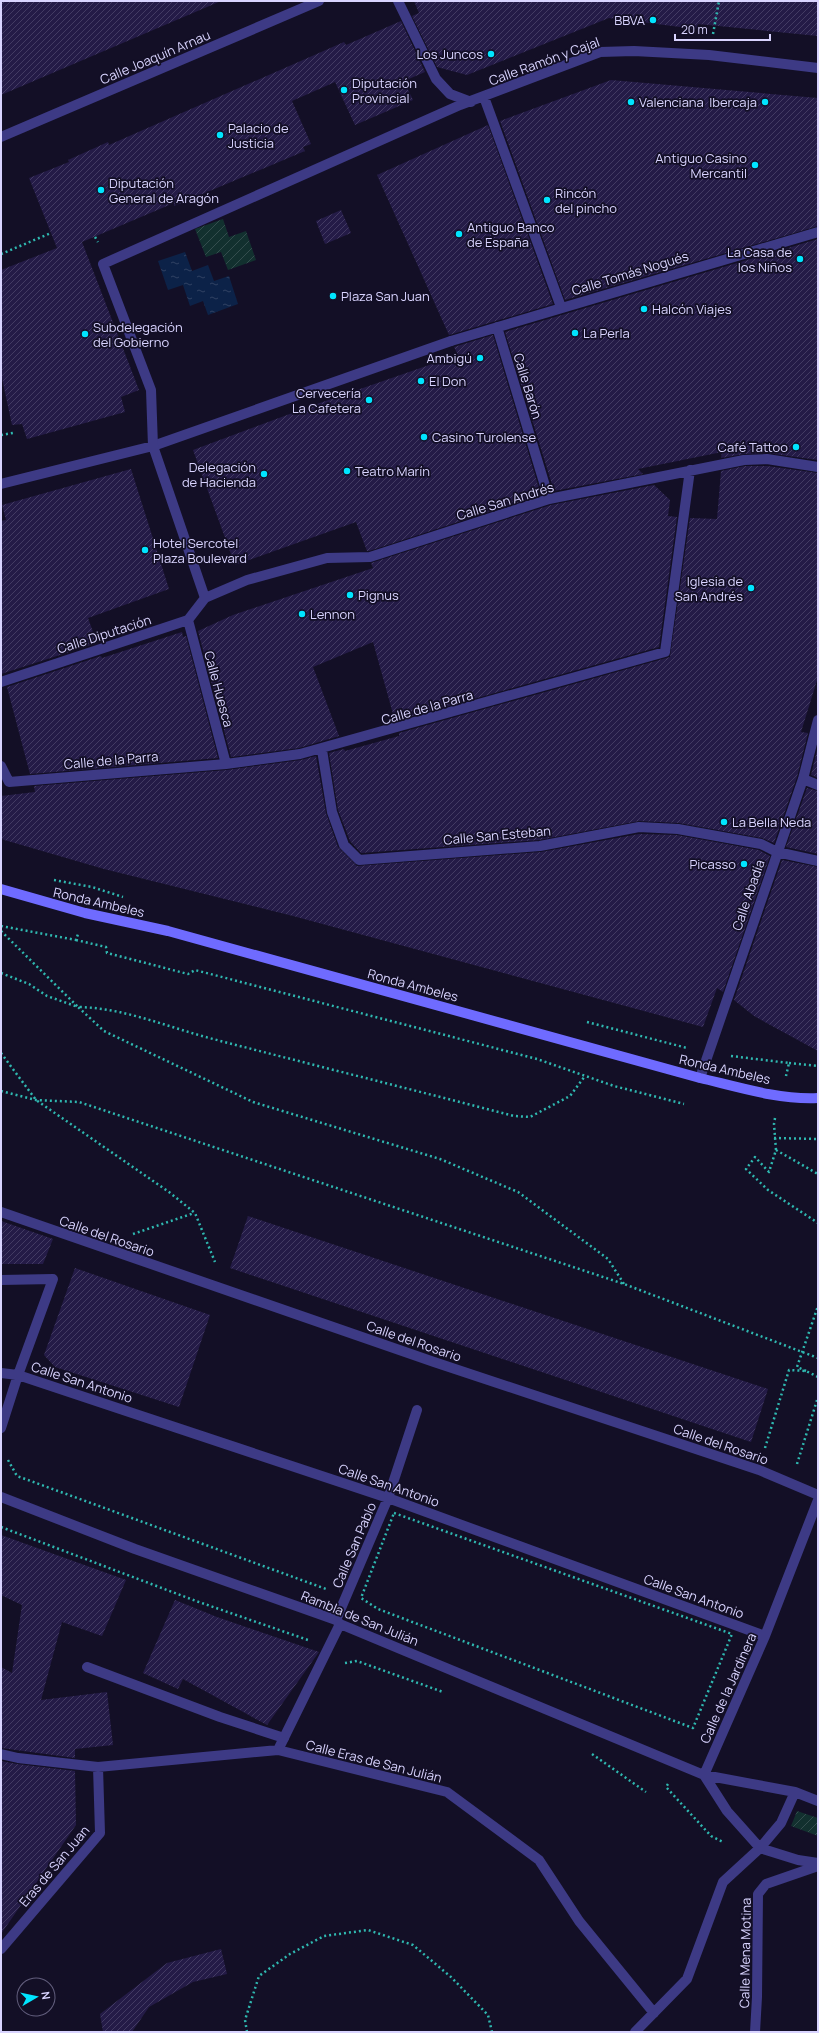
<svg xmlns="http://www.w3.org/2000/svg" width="819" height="2033" font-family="Manrope,sans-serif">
  <defs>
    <pattern id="garden-furrows" width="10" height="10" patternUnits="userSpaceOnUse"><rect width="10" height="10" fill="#12302f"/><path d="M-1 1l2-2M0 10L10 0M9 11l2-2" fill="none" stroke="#344d4e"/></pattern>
    <pattern id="water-ripples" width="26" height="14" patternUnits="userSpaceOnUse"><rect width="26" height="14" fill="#0c2248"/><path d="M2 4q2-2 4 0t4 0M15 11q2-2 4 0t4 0" fill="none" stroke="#2f4163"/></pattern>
    <pattern id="building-hatch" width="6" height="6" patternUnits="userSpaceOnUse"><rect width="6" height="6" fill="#241b47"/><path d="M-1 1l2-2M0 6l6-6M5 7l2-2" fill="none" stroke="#433b63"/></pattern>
  </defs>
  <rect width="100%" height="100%" fill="#130f26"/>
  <path fill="url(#garden-furrows)" d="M 223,219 L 229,237 L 246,231 L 256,260 L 228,270 L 221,252 L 206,257 L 195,229 Z
    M 797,1811 L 818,1818 L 818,1836 L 791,1826 Z"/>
  <path fill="url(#water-ripples)" d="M 185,252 L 192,271 L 208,265 L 214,281 L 229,276 L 238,304 L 208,315 L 203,301 L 190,306 L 183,285 L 168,290 L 158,261 Z"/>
  <path fill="url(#building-hatch)" d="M 1,1 L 221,1 L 1,95 Z
    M 414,1 L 818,1 L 818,36 L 698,24 L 696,29 L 609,18 L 467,75 L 437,67 L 412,16 L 419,13 Z
    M 401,21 L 425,72 L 404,81 L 413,100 L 355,125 L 335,82 L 292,101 L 311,144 L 303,147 L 305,151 L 174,206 L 174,203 L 82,242 L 139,390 L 121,397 L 125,412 L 27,439 L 22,424 L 12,425 L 1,374 L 1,270 L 57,248 L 29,178 L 69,162 L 68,160 L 108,142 L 109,145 L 143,130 L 344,42 L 346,45 Z
    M 611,80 L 818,98 L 818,226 L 565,300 L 500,121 Z
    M 488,125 L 553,304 L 449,335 L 377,175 Z
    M 341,210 L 351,233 L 325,244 L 316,221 Z
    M 818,239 L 818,460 L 767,453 L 744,454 L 721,458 L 722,452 L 638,469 L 643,474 L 554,491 L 505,332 Z
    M 493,335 L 541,495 L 369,551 L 367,551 L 356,522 L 235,565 L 193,450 L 314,405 L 458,355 L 454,347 Z
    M 745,466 L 767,466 L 818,473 L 818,677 L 801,732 L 808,733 L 797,777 L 774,843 L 762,838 L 679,823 L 639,821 L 539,840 L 361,853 L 350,841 L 338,810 L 329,753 L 344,749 L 345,751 L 399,736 L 399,733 L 670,657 L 690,518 L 717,519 L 721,471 Z
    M 131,469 L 169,589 L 88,618 L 97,643 L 1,674 L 1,521 L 6,520 L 2,505 Z
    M 654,485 L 670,500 L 668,516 L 677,517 L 659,647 L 395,721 L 373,642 L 313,667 L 339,736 L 299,748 L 231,757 L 198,631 L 233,615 L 373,568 L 371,563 L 551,505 Z
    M 182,632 L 183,637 L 186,636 L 218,758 L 30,774 L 7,687 L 101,656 L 102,658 Z
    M 818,746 L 818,778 L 811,775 Z
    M 316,756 L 326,813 L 338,847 L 357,866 L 541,852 L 639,834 L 677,835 L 759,850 L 770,856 L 723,992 L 717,988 L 703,1027 L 293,916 L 104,869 L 1,839 L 1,796 L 35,792 L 34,786 L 227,770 L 301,760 Z
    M 807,788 L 818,791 L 818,854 L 786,847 Z
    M 782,860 L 818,867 L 818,1051 L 754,1016 L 734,1000 Z
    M 248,1216 L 768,1389 L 751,1442 L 230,1268 Z
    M 1,1221 L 53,1239 L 43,1264 L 1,1264 Z
    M 75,1268 L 210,1315 L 179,1407 L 55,1367 L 44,1355 Z
    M 1,1535 L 126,1580 L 102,1636 L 62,1622 L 41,1700 L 107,1692 L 113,1745 L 75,1749 L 75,1758 L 1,1748 L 1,1667 L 12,1673 L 22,1605 L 1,1595 Z
    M 175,1600 L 217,1617 L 319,1652 L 267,1725 L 183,1679 L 178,1689 L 143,1673 Z
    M 1,1761 L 17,1764 L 75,1771 L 76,1825 L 1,1934 Z
    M 221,1949 L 227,1974 L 193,1982 L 149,2007 L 132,2032 L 103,2032 L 100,2014 L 167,1963 Z"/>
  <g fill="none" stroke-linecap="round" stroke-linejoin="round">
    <path stroke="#2fb8b0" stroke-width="2.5" stroke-dasharray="2 3" stroke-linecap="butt" d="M 713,34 L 719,1
      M 95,237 L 98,242
      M 1,254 L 51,233
      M 1,435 L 13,433
      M 54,880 L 92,887 L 123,897
      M 1,926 L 76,940 L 78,934
      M 1,931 L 78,1007 C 125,1008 167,1027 213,1039 C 313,1065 414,1090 514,1116 L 530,1117 L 570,1096 L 585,1076
      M 76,940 L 106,947 L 107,953 L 188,974 L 195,970 L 537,1059 L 614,1086 L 684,1104
      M 1,973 L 29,984 L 47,996 L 78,1007 L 104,1031 L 253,1102 L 440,1159 L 518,1192 L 608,1259 L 624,1284
      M 587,1022 L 687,1048
      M 1,1053 L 36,1100 L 169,1192 L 195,1213 L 215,1262
      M 731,1056 L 789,1063 L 786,1076
      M 789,1063 L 818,1066
      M 1,1091 L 36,1100 L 79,1102 L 624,1284 L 818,1358
      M 775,1118 L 774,1124 L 776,1150 L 769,1172 L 755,1157 L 746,1169 L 768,1190 L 818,1223
      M 774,1138 L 818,1139
      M 776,1150 L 818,1174
      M 133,1234 L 194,1213
      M 765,1448 L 789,1370 L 806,1371 L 818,1377
      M 8,1460 L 17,1476 L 326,1589
      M 797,1464 L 818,1397
      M 394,1513 L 732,1634 L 693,1728 L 378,1609 L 361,1598 Z
      M 1,1527 L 196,1601 L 308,1640
      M 345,1663 L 357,1661 L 443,1692
      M 592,1754 L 646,1792
      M 668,1784 L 666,1787 L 711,1836 L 723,1842
      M 247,2032 L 245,2020 L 259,1976 L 290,1954 L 324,1936 L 368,1930 L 413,1945 L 451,1977 L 488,2015 L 492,2032"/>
    <path stroke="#3d3a85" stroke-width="10" d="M 87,1667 L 220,1717 L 284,1738"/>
    <path stroke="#3d3a85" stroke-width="10" d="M 153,446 L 451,341"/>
    <path stroke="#3d3a85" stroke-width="10" d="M 398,1 L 436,79 L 450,94 L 471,102
      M 484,97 L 561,307
      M 1,137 L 319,1
      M 497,327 L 549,499
      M 451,341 L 818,232
      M 1,484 L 153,446
      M 205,598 L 153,446 L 151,390 L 103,264 L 460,105 L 600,52 L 634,51 L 709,55 L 818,68
      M 188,620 L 226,764
      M 1,682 L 188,620 L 205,598 L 247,580 L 327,558 L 370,557 L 549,499 L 744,460 L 767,459 L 818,467
      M 322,750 L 332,812 L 344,845 L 359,860 L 540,846 L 639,827 L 678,829 L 761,844 L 777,852 L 818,861
      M 1,766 L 9,782 L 226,764 L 300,754 L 665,652 L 690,470
      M 803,779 L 818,785
      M 700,1078 L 803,779 L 818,720
      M 1,1212 L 434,1362 L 759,1470 L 818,1495
      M 1,1280 L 53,1279 L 18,1375 L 1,1428
      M 1,1373 L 18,1375 L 388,1498 L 765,1636
      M 1,1497 L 135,1549 L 336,1620 L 340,1624 L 704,1775 L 795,1792 L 818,1801
      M 336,1620 L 388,1498 L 417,1410
      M 278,1750 L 447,1792 L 539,1860 L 579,1921 L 654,2013
      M 1,1754 L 18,1758 L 98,1767 L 278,1750 L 340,1624
      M 704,1775 L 765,1636 L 818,1500
      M 704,1775 L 727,1811 L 760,1848 L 798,1860 L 818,1863
      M 1,1949 L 100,1833 L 98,1767
      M 635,2032 L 687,1979 L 723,1882 L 760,1848 L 781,1823 L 795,1792
      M 755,2032 L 757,1997 L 758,1894 L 766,1884 L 818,1866"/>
    <path stroke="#6f6bff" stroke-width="10" d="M 1,889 L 85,913 L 168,931 L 700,1078 C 738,1087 779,1100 818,1098"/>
    <path stroke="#2fb8b0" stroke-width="2.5" stroke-dasharray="2 3" stroke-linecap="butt" d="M 806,1371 L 797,1367 L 818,1306"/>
  </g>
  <g fill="#00e5ff" stroke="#130f26" stroke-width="1.5">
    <circle cx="653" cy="20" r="4"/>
    <circle cx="491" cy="54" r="4"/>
    <circle cx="344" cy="90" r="4"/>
    <circle cx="631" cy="102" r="4"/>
    <circle cx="765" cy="102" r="4"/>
    <circle cx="220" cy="135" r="4"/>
    <circle cx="755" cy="165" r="4"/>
    <circle cx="101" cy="190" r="4"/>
    <circle cx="547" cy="200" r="4"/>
    <circle cx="459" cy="234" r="4"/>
    <circle cx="800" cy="259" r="4"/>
    <circle cx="333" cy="296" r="4"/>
    <circle cx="644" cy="309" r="4"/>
    <circle cx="575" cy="333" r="4"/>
    <circle cx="85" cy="334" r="4"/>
    <circle cx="480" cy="358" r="4"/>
    <circle cx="421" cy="381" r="4"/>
    <circle cx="369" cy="400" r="4"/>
    <circle cx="424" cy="437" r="4"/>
    <circle cx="796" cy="447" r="4"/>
    <circle cx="347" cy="471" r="4"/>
    <circle cx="264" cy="474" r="4"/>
    <circle cx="145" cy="550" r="4"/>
    <circle cx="751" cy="588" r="4"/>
    <circle cx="350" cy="595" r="4"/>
    <circle cx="302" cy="614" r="4"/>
    <circle cx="724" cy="822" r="4"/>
    <circle cx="744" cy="864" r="4"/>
  </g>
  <g text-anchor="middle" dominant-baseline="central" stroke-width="3.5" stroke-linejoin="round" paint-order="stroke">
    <g font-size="13" fill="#d9d4ff" stroke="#130f26" text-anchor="start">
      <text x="645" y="20" text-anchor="end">BBVA</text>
      <text x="483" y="54" text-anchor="end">Los Juncos</text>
      <text x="352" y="83">Diputación<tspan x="352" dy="15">Provincial</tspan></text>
      <text x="639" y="102">Valenciana</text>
      <text x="757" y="102" text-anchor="end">Ibercaja</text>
      <text x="228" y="128">Palacio de<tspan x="228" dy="15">Justicia</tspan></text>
      <text x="747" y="158" text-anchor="end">Antiguo Casino<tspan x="747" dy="15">Mercantil</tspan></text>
      <text x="109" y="183">Diputación<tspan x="109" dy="15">General de Aragón</tspan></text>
      <text x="555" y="193">Rincón<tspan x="555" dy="15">del pincho</tspan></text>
      <text x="467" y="227">Antiguo Banco<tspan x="467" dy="15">de España</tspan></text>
      <text x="792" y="252" text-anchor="end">La Casa de<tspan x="792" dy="15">los Niños</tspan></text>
      <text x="341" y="296">Plaza San Juan</text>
      <text x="652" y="309">Halcón Viajes</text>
      <text x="93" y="327">Subdelegación<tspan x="93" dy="15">del Gobierno</tspan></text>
      <text x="583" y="333">La Perla</text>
      <text x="472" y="358" text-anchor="end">Ambigú</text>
      <text x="429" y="381">El Don</text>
      <text x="361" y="393" text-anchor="end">Cervecería<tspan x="361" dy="15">La Cafetera</tspan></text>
      <text x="432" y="437">Casino Turolense</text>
      <text x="788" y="447" text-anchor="end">Café Tattoo</text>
      <text x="256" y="467" text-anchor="end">Delegación<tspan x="256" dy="15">de Hacienda</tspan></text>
      <text x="355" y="471">Teatro Marín</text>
      <text x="153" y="543">Hotel Sercotel<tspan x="153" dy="15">Plaza Boulevard</tspan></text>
      <text x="743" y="581" text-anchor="end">Iglesia de<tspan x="743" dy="15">San Andrés</tspan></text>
      <text x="358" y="595">Pignus</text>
      <text x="310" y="614">Lennon</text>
      <text x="732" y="822">La Bella Neda</text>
      <text x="736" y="864" text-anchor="end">Picasso</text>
    </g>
    <g font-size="13" fill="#d9d4ff" stroke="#130f26">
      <text transform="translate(155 57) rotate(-23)">Calle Joaquín Arnau</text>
      <text transform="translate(544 61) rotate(-20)">Calle Ramón y Cajal</text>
      <text transform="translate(630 273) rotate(-17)">Calle Tomás Nogués</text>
      <text transform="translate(528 386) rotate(73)">Calle Barón</text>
      <text transform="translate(505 501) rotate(-17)">Calle San Andrés</text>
      <text transform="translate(104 634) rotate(-18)">Calle Diputación</text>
      <text transform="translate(219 689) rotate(75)">Calle Huesca</text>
      <text transform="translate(427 707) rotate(-16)">Calle de la Parra</text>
      <text transform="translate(111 760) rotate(-5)">Calle de la Parra</text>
      <text transform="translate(497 835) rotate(-5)">Calle San Esteban</text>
      <text transform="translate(748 895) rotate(-71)">Calle Abadía</text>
      <text transform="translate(99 902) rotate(13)">Ronda Ambeles</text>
      <text transform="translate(413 985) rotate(15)">Ronda Ambeles</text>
      <text transform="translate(725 1069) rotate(13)">Ronda Ambeles</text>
      <text transform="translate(107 1236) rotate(19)">Calle del Rosario</text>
      <text transform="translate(414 1341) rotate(19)">Calle del Rosario</text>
      <text transform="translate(82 1382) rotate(18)">Calle San Antonio</text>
      <text transform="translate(721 1444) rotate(19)">Calle del Rosario</text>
      <text transform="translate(389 1485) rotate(19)">Calle San Antonio</text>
      <text transform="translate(354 1545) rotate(-67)">Calle San Pablo</text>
      <text transform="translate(694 1596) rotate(20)">Calle San Antonio</text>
      <text transform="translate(360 1618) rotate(22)">Rambla de San Julián</text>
      <text transform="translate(728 1688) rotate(-66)">Calle de la Jardinera</text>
      <text transform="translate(374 1761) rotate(14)">Calle Eras de San Julián</text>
      <text transform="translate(54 1866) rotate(-50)">Eras de San Juan</text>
      <text transform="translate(745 1953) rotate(-89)">Calle Mena Motina</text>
    </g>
  </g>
  <rect width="819" height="2033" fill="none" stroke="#d9d4ff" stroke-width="4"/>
  <g transform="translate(36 1997) rotate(81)"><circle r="19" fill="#130f26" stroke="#625e7d"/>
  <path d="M0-3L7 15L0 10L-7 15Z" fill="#00e5ff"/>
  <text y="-6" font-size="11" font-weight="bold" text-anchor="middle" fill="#d9d4ff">N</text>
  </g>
  <path d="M675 34v6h95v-6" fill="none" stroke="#d9d4ff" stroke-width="2"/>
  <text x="681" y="34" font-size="12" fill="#d9d4ff" stroke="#130f26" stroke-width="3" paint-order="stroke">20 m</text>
</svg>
